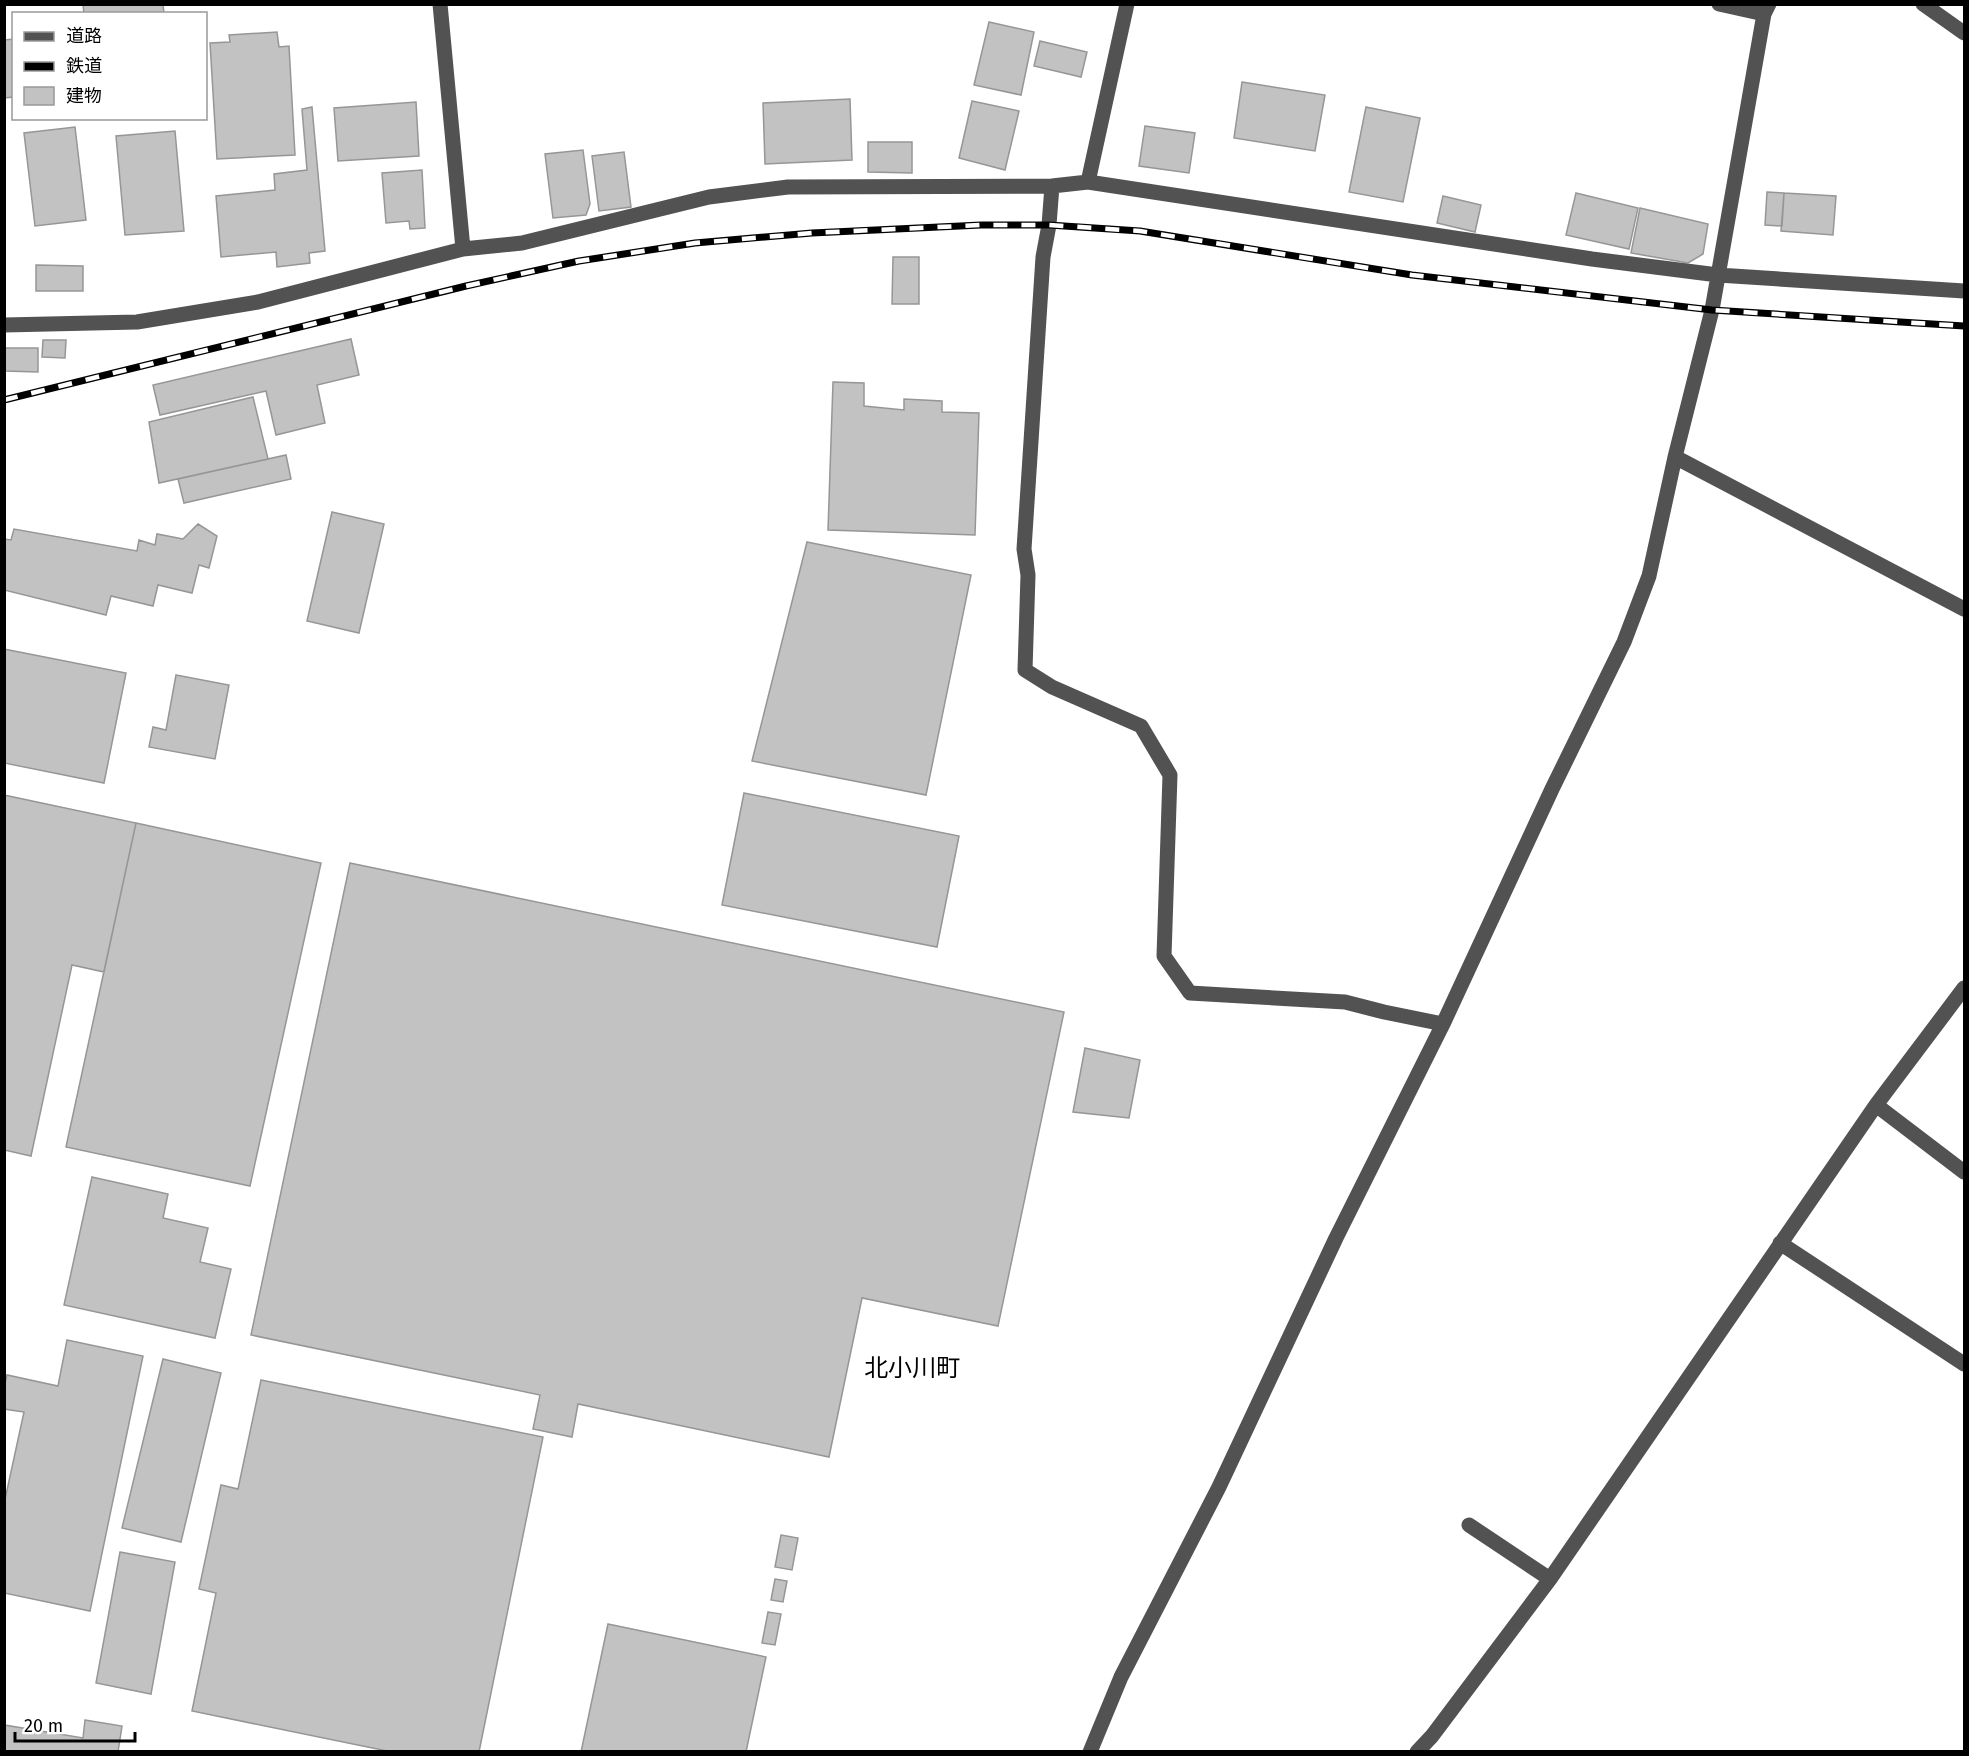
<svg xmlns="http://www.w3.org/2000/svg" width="1969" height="1756" font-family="'Fira Sans','Noto Sans JP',sans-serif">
  <rect width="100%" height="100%" fill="#fff"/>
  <path fill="#c2c2c2" stroke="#969696" stroke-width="1.5" d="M 83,4 L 163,4 L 164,14 L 84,14 Z
    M 989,22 L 1034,32 L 1021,95 L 974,85 Z
    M 277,32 L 279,47 L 289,46 L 295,155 L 217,159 L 210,43 L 230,42 L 229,35 Z
    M 14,39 L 14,97 L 4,98 L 4,40 Z
    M 1040,41 L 1087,52 L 1081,77 L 1034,66 Z
    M 1242,82 L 1325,95 L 1315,151 L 1234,138 Z
    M 850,99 L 852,160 L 765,164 L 763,103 Z
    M 972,101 L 1019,111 L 1005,170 L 959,158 Z
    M 416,102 L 419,156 L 338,161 L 334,108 Z
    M 312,107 L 325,251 L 309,253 L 310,263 L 277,267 L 276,252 L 221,257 L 216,196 L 275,190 L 274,174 L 307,170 L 302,109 Z
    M 1366,107 L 1420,118 L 1403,202 L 1349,192 Z
    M 1145,126 L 1195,133 L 1189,173 L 1139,166 Z
    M 75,127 L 86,220 L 35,226 L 24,133 Z
    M 175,131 L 184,231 L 125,235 L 116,136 Z
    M 868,142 L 912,142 L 912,173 L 868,172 Z
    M 583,150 L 590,204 L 586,215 L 553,218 L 545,154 Z
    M 624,152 L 631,207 L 599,211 L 592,156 Z
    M 422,170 L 425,228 L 410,229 L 409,221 L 386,223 L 382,173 Z
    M 1767,192 L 1784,193 L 1782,226 L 1765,225 Z
    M 1576,193 L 1638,208 L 1629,249 L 1566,235 Z
    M 1784,193 L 1836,196 L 1833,235 L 1781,231 Z
    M 1443,196 L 1481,205 L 1475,232 L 1437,223 Z
    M 1640,208 L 1708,224 L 1703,254 L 1688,263 L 1631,253 Z
    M 893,257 L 919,257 L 919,304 L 892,304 Z
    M 36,265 L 83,266 L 83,291 L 36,291 Z
    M 351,339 L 359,375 L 317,385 L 325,423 L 276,435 L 266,391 L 160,415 L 153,385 Z
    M 43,340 L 66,340 L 65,358 L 42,357 Z
    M 4,348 L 38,348 L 38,372 L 4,371 Z
    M 833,382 L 864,383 L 864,406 L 904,410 L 904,399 L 942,401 L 942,412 L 979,413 L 975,535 L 828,530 Z
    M 253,397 L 268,459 L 159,483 L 149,422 Z
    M 286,455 L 291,479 L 184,503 L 178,479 Z
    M 332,512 L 384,524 L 359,633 L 307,621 Z
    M 198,524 L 217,536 L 209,568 L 199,565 L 192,593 L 158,585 L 153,606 L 111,596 L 106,615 L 4,590 L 4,539 L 11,540 L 14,529 L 137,551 L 139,540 L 155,545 L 157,534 L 183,539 Z
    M 807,542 L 971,575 L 926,795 L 752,761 Z
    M 4,649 L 126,673 L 104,783 L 4,763 Z
    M 176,675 L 229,685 L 215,759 L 149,747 L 153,727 L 166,730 Z
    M 744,793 L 959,836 L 937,947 L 722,905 Z
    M 4,795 L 136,823 L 104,972 L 72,965 L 31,1156 L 4,1150 Z
    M 136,823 L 321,863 L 250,1186 L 66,1147 Z
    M 350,863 L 1064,1012 L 998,1326 L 862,1298 L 829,1457 L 578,1404 L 572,1437 L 533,1429 L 540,1395 L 251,1335 Z
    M 1085,1048 L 1140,1060 L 1129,1118 L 1073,1112 Z
    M 92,1177 L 168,1194 L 163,1218 L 208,1228 L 200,1262 L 231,1269 L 215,1338 L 64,1305 Z
    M 67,1340 L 143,1356 L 90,1611 L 4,1593 L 4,1504 L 24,1412 L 4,1409 L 4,1388 L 7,1375 L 58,1386 Z
    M 163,1359 L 221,1373 L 181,1542 L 122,1528 Z
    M 261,1380 L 543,1437 L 479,1752 L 392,1752 L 192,1711 L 216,1593 L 199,1589 L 221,1485 L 238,1489 Z
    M 781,1535 L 798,1538 L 792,1570 L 775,1567 Z
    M 120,1552 L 175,1562 L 151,1694 L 96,1683 Z
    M 775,1579 L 787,1581 L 783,1602 L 771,1600 Z
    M 768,1612 L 781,1614 L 775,1645 L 762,1643 Z
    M 608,1624 L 766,1657 L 746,1752 L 581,1752 Z
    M 85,1720 L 122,1726 L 118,1752 L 4,1752 L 4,1725 L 83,1738 Z"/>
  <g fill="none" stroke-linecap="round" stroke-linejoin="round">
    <path stroke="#525252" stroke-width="15" d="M 440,4 L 463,249
      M 1719,4 L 1764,14
      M 1923,4 L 1964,33
      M 1088,182 L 1127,4
      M 1052,186 L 1049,225 L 1043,257 L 1024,549 L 1028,575 L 1025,670 L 1052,687 L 1141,726 L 1170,775 L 1164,956 L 1190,993 L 1345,1002 L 1384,1012 L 1443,1024
      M 4,325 L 137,322 L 258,302 L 463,249 L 522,243 L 709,197 L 788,187 L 1052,186 L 1088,182 L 1592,259 L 1718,275 L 1964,291
      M 1675,457 L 1964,609
      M 1876,1105 L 1964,1172
      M 1780,1243 L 1964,1364
      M 1469,1525 L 1550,1579
      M 1090,1752 L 1121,1677 L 1219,1487 L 1336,1238 L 1443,1024 L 1552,789 L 1624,642 L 1649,576 L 1675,457 L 1712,310 L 1764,14 L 1769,4
      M 1417,1752 L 1432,1736 L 1550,1579 L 1876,1105 L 1964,988"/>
    <g stroke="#000" stroke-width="7">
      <path id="rail" d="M 4,400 L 466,286 L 579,261 L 695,243 L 812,233 L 981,225 L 1049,225 L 1140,231 L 1412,275 L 1712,310 L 1964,326"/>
    </g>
    <use href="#rail" stroke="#fff" stroke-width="4.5" stroke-dasharray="14" stroke-linecap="butt"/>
  </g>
  <g text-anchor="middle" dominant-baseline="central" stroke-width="5" stroke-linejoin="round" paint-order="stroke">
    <g font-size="24" fill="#000" stroke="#fff">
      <text x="912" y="1368">北小川町</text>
    </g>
  </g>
  <rect width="1969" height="1756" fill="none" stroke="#000000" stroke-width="12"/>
  <rect x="12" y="12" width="195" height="108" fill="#ffffff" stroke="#999999" stroke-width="1.5"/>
  <rect x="24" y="32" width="30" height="9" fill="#525252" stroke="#999999" stroke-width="1.5"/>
  <text x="66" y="42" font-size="18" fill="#000000">道路</text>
  <rect x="24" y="62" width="30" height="9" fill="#000000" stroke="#999999" stroke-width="1.5"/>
  <text x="66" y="72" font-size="18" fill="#000000">鉄道</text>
  <rect x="24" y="87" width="30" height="18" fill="#c2c2c2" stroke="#999999" stroke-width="1.5"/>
  <text x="66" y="102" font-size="18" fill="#000000">建物</text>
  <path d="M15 1732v9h120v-9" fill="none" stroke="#000000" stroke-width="3"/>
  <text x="24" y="1732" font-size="18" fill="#000000" stroke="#ffffff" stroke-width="4.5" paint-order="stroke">20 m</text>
</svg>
